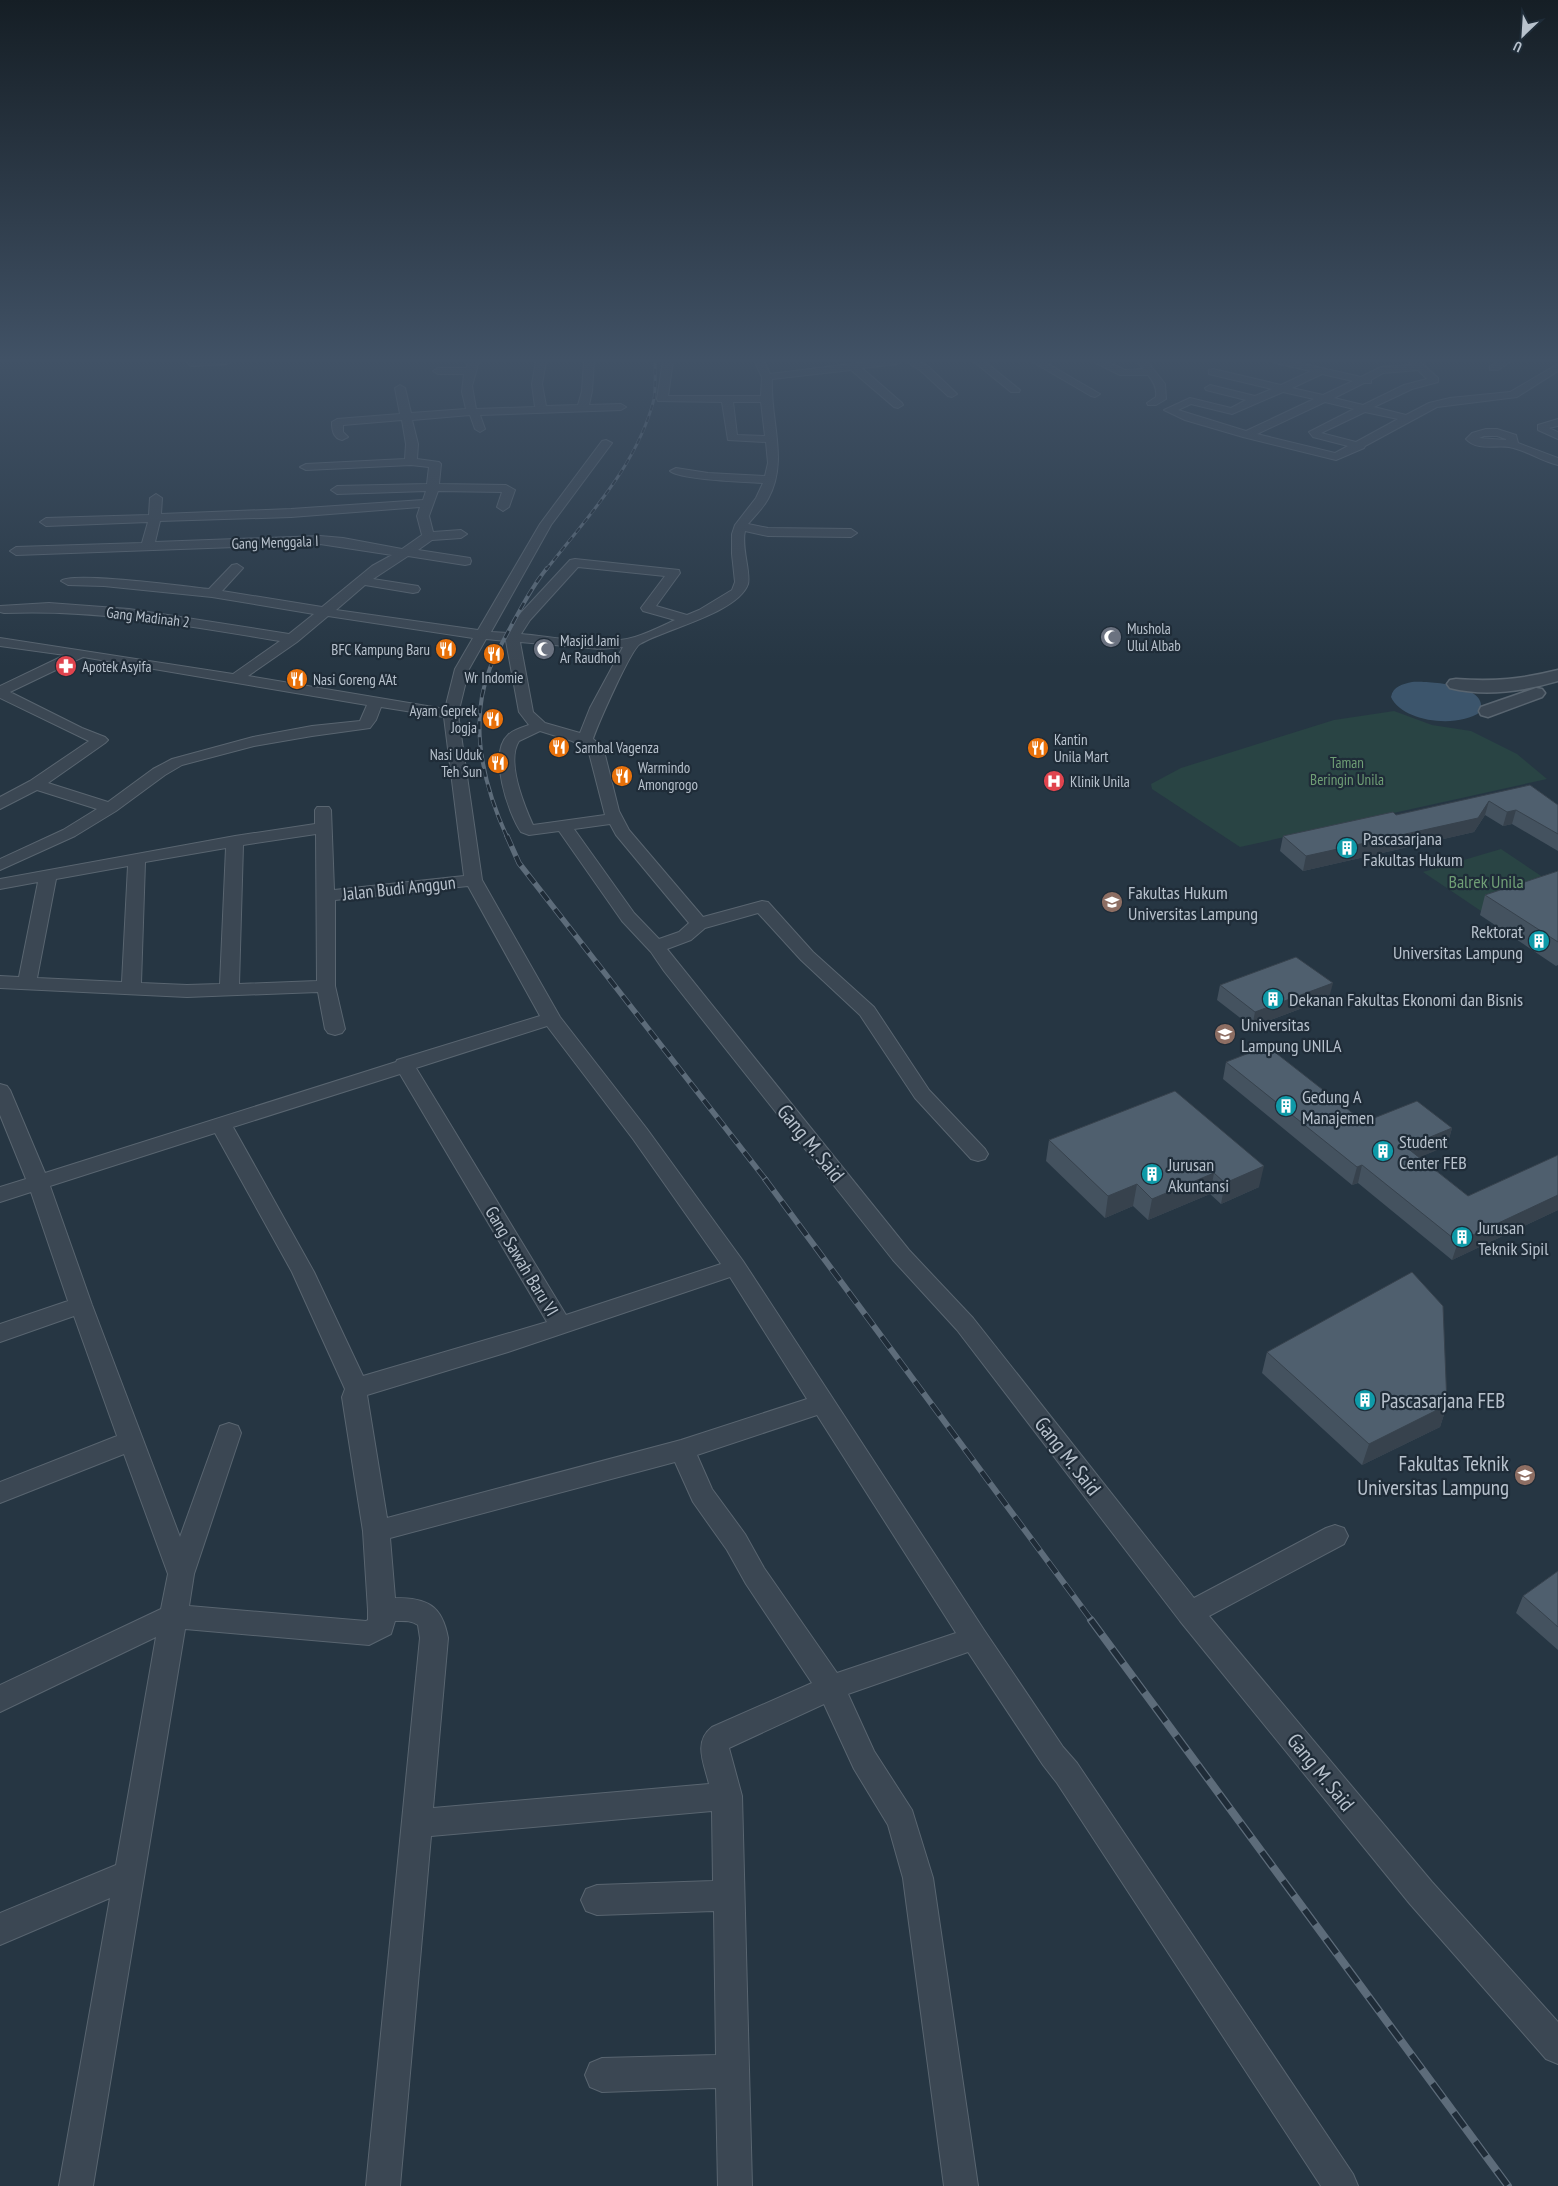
<svg xmlns="http://www.w3.org/2000/svg" width="1558" height="2186" font-family="'PT Sans Narrow',sans-serif">
  <rect width="100%" height="100%" fill="#263643"/>
  <path fill="#294444" d="M 1394,711 L 1432,725 L 1471,731 L 1517,754 L 1547,779 L 1240,847 L 1152,789 L 1151,784 L 1181,768 L 1334,720 Z
    M 1501,849 L 1556,886 L 1481,911 L 1423,872 Z"/>
  <path fill="#3c556c" d="M 1412,682 C 1428,681 1491,685 1480,712 C 1459,728 1403,723 1391,697 C 1393,686 1403,684 1412,682 Z"/>
  <g fill="none" stroke-linecap="round" stroke-linejoin="round">
    <g stroke="#596570" stroke-width="2">
      <path id="minor" d="M 187,361 L 232,361 L 227,364 L 193,366 L 189,365 Z
        M 469,361 L 479,361 L 472,386 L 476,409 L 535,407 L 532,384 L 536,361 L 546,361 L 542,384 L 546,406 L 578,405 L 582,391 L 584,361 L 594,361 L 592,391 L 589,405 L 621,404 L 626,407 L 621,410 L 480,415 L 485,429 L 480,432 L 475,429 L 470,415 L 412,420 L 418,444 L 417,459 L 439,462 L 441,464 L 439,484 L 506,485 L 515,490 L 509,507 L 503,511 L 497,507 L 502,492 L 438,491 L 429,516 L 433,532 L 461,530 L 467,534 L 461,538 L 432,540 L 418,550 L 470,558 L 471,561 L 470,564 L 465,565 L 408,556 L 373,579 L 418,586 L 420,589 L 418,592 L 413,593 L 365,585 L 336,610 L 478,630 L 540,524 L 602,441 L 606,440 L 612,443 L 551,525 L 491,632 L 508,633 L 519,615 L 570,560 L 575,559 L 679,570 L 680,573 L 656,606 L 687,615 L 699,610 L 732,590 L 735,582 L 732,554 L 732,534 L 735,525 L 756,498 L 763,483 C 746,482 680,480 670,471 L 676,468 L 708,473 L 765,476 L 768,463 L 766,442 L 728,440 L 722,402 L 658,401 L 657,399 L 663,361 L 673,361 L 668,396 L 761,396 L 762,377 L 754,361 L 764,361 L 770,374 L 875,361 L 902,361 L 897,364 L 862,368 L 902,403 L 903,405 L 898,408 L 894,407 L 851,370 L 772,379 C 770,421 789,461 768,499 C 763,508 755,516 748,524 L 768,528 L 851,529 L 857,533 L 851,537 L 768,536 L 745,531 C 741,547 751,572 748,584 C 738,613 665,629 640,644 C 631,649 598,724 593,739 L 603,747 L 619,811 L 629,830 L 703,917 L 762,901 L 768,902 L 813,952 L 874,1007 L 929,1090 L 985,1149 L 988,1154 L 985,1159 L 978,1161 L 971,1159 L 915,1098 L 860,1015 L 801,960 L 758,913 L 705,928 L 691,940 L 667,949 L 909,1250 L 973,1318 L 1194,1598 L 1326,1528 L 1335,1525 L 1344,1528 L 1348,1536 L 1344,1544 L 1209,1616 L 1432,1882 L 1558,2022 L 1558,2064 L 1546,2059 L 1410,1904 L 1180,1621 L 957,1330 L 893,1260 L 664,971 L 651,952 L 622,921 L 559,831 L 529,835 L 521,832 C 508,813 488,753 508,735 C 513,730 523,727 529,725 L 519,712 L 506,641 L 486,639 L 469,669 L 458,714 L 482,880 L 560,1017 L 647,1129 L 743,1261 L 984,1630 L 1063,1747 L 1077,1763 L 1353,2174 L 1358,2186 L 1321,2186 L 1057,1783 L 1043,1765 L 968,1652 L 848,1694 L 874,1751 L 912,1810 L 933,1878 L 978,2186 L 944,2186 L 903,1878 L 888,1825 L 854,1769 L 824,1704 L 729,1748 L 742,1796 L 752,2186 L 718,2186 L 716,2088 L 602,2092 L 590,2087 L 585,2075 L 590,2063 L 602,2058 L 716,2055 L 714,1911 L 597,1915 L 586,1911 L 581,1900 L 586,1889 L 597,1885 L 713,1881 L 712,1811 L 431,1836 L 400,2186 L 366,2186 L 420,1638 L 418,1625 C 411,1620 403,1621 395,1621 L 391,1634 L 369,1645 L 185,1629 L 93,2186 L 59,2186 L 110,1898 L 0,1945 L 0,1913 L 116,1865 L 156,1637 L 0,1712 L 0,1685 L 161,1609 L 168,1574 L 124,1454 L 0,1503 L 0,1482 L 117,1436 L 74,1316 L 0,1342 L 0,1324 L 68,1301 L 31,1192 L 0,1202 L 0,1187 L 26,1179 L 0,1115 L 0,1084 L 7,1086 L 10,1090 L 45,1173 L 396,1062 L 397,1060 L 540,1016 L 468,886 L 335,900 L 335,986 L 345,1029 L 342,1033 L 335,1035 L 328,1033 L 325,1029 L 318,992 L 187,997 L 0,988 L 0,976 L 19,977 L 38,882 L 0,889 L 0,879 L 235,836 L 315,824 L 315,810 L 317,807 L 329,807 L 331,810 L 334,890 L 464,876 L 444,717 L 381,707 L 376,720 L 370,728 L 312,736 L 254,746 L 182,765 L 165,775 L 116,811 L 75,836 L 0,870 L 0,859 L 63,830 L 97,809 L 37,790 L 0,809 L 0,797 L 30,781 L 89,741 L 0,698 L 0,686 L 65,655 L 0,646 L 0,638 L 233,674 L 280,641 C 187,626 99,609 4,613 L 0,612 L 0,606 L 49,603 L 129,609 L 289,634 L 314,614 L 212,597 L 104,586 L 68,585 L 61,581 C 70,571 189,587 209,589 L 232,565 L 237,564 L 243,568 L 222,591 L 322,607 L 372,566 L 392,555 L 320,544 L 16,555 L 10,551 L 16,547 L 142,543 L 148,522 L 46,526 L 40,522 L 46,518 L 149,515 L 150,498 L 156,494 L 162,498 L 161,514 L 291,509 L 423,500 L 426,491 L 337,494 L 331,490 L 337,486 L 427,484 L 429,467 L 411,465 L 306,470 L 300,467 L 306,464 L 405,459 L 406,444 L 402,420 L 343,425 L 343,432 L 348,437 L 342,440 C 333,438 332,430 332,422 L 337,419 L 400,414 L 395,388 L 400,385 L 405,388 L 411,413 L 466,409 L 462,392 L 464,374 L 438,374 L 433,371 L 438,368 L 466,368 ZM 733,402 L 761,402 L 765,436 L 737,435 ZM 420,507 L 417,516 L 422,535 L 402,549 L 343,538 L 320,536 L 155,542 L 160,521 L 291,517 ZM 578,567 L 665,576 L 641,608 L 643,611 L 675,620 C 662,626 648,633 635,637 C 601,647 556,637 521,634 L 530,620 ZM 328,616 L 473,638 L 455,669 L 445,709 L 248,676 L 297,642 ZM 520,642 L 600,649 L 623,647 L 590,708 L 580,733 L 545,723 L 533,712 ZM 83,657 L 367,705 L 360,721 L 312,726 L 253,737 L 172,759 L 153,769 L 108,802 L 48,783 L 105,743 L 108,740 L 105,737 L 82,728 L 10,692 ZM 540,731 L 572,741 L 588,749 L 605,815 L 533,825 C 524,805 506,761 519,741 ZM 610,824 L 616,835 L 689,923 L 679,932 L 659,939 L 634,913 L 574,829 ZM 316,834 L 317,981 L 239,984 L 243,845 ZM 226,848 L 220,984 L 187,985 L 141,983 L 145,862 ZM 128,866 L 122,982 L 37,978 L 56,879 ZM 547,1026 L 633,1139 L 721,1264 L 566,1315 L 416,1068 ZM 400,1074 L 547,1322 L 363,1376 L 314,1272 L 233,1127 ZM 215,1133 L 292,1272 L 345,1389 L 342,1397 L 363,1531 L 368,1610 L 368,1620 L 366,1621 L 189,1606 L 194,1574 L 241,1433 L 238,1426 L 229,1423 L 220,1426 L 180,1537 L 92,1305 L 50,1186 ZM 730,1277 L 807,1399 L 681,1440 L 387,1518 L 367,1395 L 508,1352 ZM 817,1415 L 956,1633 L 837,1673 L 764,1568 L 745,1534 L 712,1489 L 697,1455 ZM 675,1462 L 693,1502 L 727,1550 L 746,1584 L 812,1683 L 712,1727 C 693,1742 704,1763 709,1784 L 433,1808 L 448,1638 C 442,1605 427,1598 395,1598 L 390,1538 Z
        M 906,361 L 918,361 L 929,367 L 957,394 L 952,397 L 948,396 L 921,371 Z
        M 973,361 L 984,361 L 1020,390 L 1019,392 L 1011,392 Z
        M 1031,361 L 1043,361 L 1100,394 L 1095,397 L 1091,396 Z
        M 1092,361 L 1105,361 L 1125,370 L 1143,369 L 1137,361 L 1147,361 L 1165,384 L 1166,399 L 1156,405 L 1148,405 L 1147,403 L 1156,397 C 1157,388 1154,382 1148,375 L 1120,375 Z
        M 1274,361 L 1291,361 L 1361,377 L 1381,367 L 1412,365 L 1409,361 L 1419,361 L 1438,378 L 1438,382 L 1412,389 L 1374,407 L 1406,415 L 1429,403 L 1450,398 L 1510,392 L 1558,364 L 1558,371 L 1517,397 L 1437,407 L 1365,446 L 1364,448 L 1336,460 L 1243,437 L 1185,420 L 1164,410 L 1190,398 L 1231,408 L 1246,400 L 1206,390 L 1205,388 L 1210,385 L 1255,396 L 1272,389 L 1209,374 L 1209,370 L 1213,369 L 1281,385 L 1311,371 L 1275,363 ZM 1418,370 L 1427,379 L 1404,385 L 1363,405 L 1334,398 L 1364,383 L 1371,383 L 1371,380 L 1383,373 ZM 1322,374 L 1353,381 L 1323,395 L 1292,388 ZM 1283,392 L 1314,399 L 1246,431 L 1178,410 L 1191,404 L 1232,414 ZM 1325,402 L 1354,409 L 1309,432 L 1313,437 L 1348,446 L 1335,453 L 1257,434 ZM 1365,412 L 1398,419 L 1356,442 L 1321,433 Z
        M 1499,361 L 1511,361 L 1498,370 L 1490,370 L 1490,366 Z
        M 1558,419 L 1558,426 L 1549,428 L 1558,432 L 1558,439 L 1538,430 L 1538,425 Z
        M 1486,429 L 1497,429 L 1516,435 L 1518,443 L 1558,458 L 1558,465 C 1541,461 1526,450 1509,447 C 1495,445 1477,451 1466,439 L 1472,433 ZM 1484,436 L 1497,436 L 1506,439 L 1506,440 L 1479,438 Z"/>
    </g>
    <g stroke="#596570" stroke-width="3">
      <path id="tertiary" d="M 1558,670 L 1558,681 C 1524,691 1485,697 1450,688 L 1447,684 L 1450,680 L 1456,679 C 1494,682 1522,679 1558,670 Z
        M 1536,688 L 1542,689 L 1545,693 L 1542,697 L 1488,717 L 1481,715 L 1479,711 L 1481,707 Z"/>
    </g>
    <use href="#minor" fill="#3b4753" fill-rule="evenodd"/>
    <use href="#tertiary" fill="#3b4753" fill-rule="evenodd"/>
    <g stroke="#5d6c7a" stroke-width="3">
      <path id="rail-far4" d="M 546,570 C 587,517 637,466 654,399 C 656,388 655,373 655,361"/>
    </g>
    <g stroke="#5d6c7a" stroke-width="4">
      <path id="rail-far3" d="M 507,837 C 483,784 468,724 490,668 C 495,655 503,642 509,630 C 521,608 531,588 547,568"/>
    </g>
    <g stroke="#5d6c7a" stroke-width="5.5">
      <path id="rail-far2" d="M 507,836 L 519,863 L 766,1180"/>
    </g>
    <g stroke="#5d6c7a" stroke-width="6">
      <path id="rail-far1" d="M 765,1179 L 1092,1621"/>
    </g>
    <g stroke="#5d6c7a" stroke-width="8">
      <path id="rail" d="M 1091,1620 L 1508,2186"/>
    </g>
    <use href="#rail-far4" stroke="#1f2c38" stroke-width="2" stroke-dasharray="6" stroke-linecap="butt"/>
    <use href="#rail-far3" stroke="#1f2c38" stroke-width="2.5" stroke-dasharray="8" stroke-linecap="butt"/>
    <use href="#rail-far2" stroke="#1f2c38" stroke-width="4" stroke-dasharray="11" stroke-linecap="butt"/>
    <use href="#rail-far1" stroke="#1f2c38" stroke-width="4.5" stroke-dasharray="14" stroke-linecap="butt"/>
    <use href="#rail" stroke="#1f2c38" stroke-width="5.5" stroke-dasharray="18" stroke-linecap="butt"/>
  </g>
  <path fill="#44525f" d="M 1530,785 L 1558,805 L 1558,851 L 1512,824 L 1503,826 L 1485,815 L 1474,832 L 1303,871 L 1280,851 L 1283,836 L 1396,815 Z
    M 1558,871 L 1558,965 L 1556,966 L 1480,915 L 1485,895 Z
    M 1220,985 L 1329,998 L 1252,1027 L 1217,1000 Z
    M 1226,1062 L 1364,1122 L 1452,1128 L 1447,1146 L 1419,1157 L 1468,1196 L 1558,1155 L 1558,1210 L 1452,1260 L 1358,1183 L 1352,1185 L 1223,1079 Z
    M 1175,1091 L 1259,1187 L 1221,1204 L 1210,1194 L 1148,1220 L 1133,1206 L 1105,1218 L 1046,1161 L 1049,1140 Z
    M 1267,1352 L 1447,1405 L 1440,1427 L 1362,1465 L 1262,1373 Z
    M 1558,1571 L 1558,1650 L 1516,1613 L 1523,1596 Z"/>
  <path fill="#37424d" d="M 1489,801 L 1485,815 L 1474,832 L 1303,871 L 1306,856 Z
    M 1516,810 L 1512,824 L 1503,826 L 1507,812 Z
    M 1333,983 L 1329,998 L 1252,1027 L 1255,1012 Z
    M 1452,1128 L 1447,1146 L 1401,1165 L 1406,1147 Z
    M 1362,1165 L 1358,1183 L 1352,1185 L 1357,1167 Z
    M 1264,1166 L 1259,1187 L 1221,1204 L 1225,1183 Z
    M 1214,1173 L 1210,1194 L 1148,1220 L 1152,1199 Z
    M 1137,1184 L 1133,1206 L 1105,1218 L 1108,1196 Z
    M 1558,1195 L 1558,1210 L 1452,1260 L 1458,1242 Z
    M 1447,1405 L 1440,1427 L 1362,1465 L 1369,1444 Z"/>
  <path fill="#4f5f6e" stroke="#37424d" d="M 1530,785 L 1558,805 L 1558,834 L 1516,810 L 1507,812 L 1489,801 L 1478,818 L 1306,856 L 1283,836 L 1393,812 L 1396,815 Z
    M 1558,871 L 1558,942 L 1485,895 Z
    M 1296,957 L 1333,983 L 1255,1012 L 1220,985 Z
    M 1267,1046 L 1364,1122 L 1417,1101 L 1452,1128 L 1406,1147 L 1468,1196 L 1558,1155 L 1558,1195 L 1458,1242 L 1362,1165 L 1357,1167 L 1226,1062 Z
    M 1175,1091 L 1264,1166 L 1225,1183 L 1214,1173 L 1152,1199 L 1137,1184 L 1108,1196 L 1049,1140 Z
    M 1412,1272 L 1443,1306 L 1447,1405 L 1369,1444 L 1267,1352 Z
    M 1558,1571 L 1558,1627 L 1523,1596 Z"/>
  <linearGradient id="sky" x2="0" y2="1"><stop stop-color="#151e25"/><stop offset="0.54" stop-color="#415266"/><stop offset="1" stop-color="#415266" stop-opacity="0"/></linearGradient>
  <rect width="1558" height="667" fill="url(#sky)"/>
  <defs>
    <g id="mosque-disc" transform="scale(1.125)"><circle r="9.5" fill="#6b7280" stroke="#1f2c38"/><path d="M3.5-4.9A6 6 0 1 0 3.5 4.9A5 5 0 1 1 3.5-4.9Z" fill="#fff"/></g>
    <g id="restaurant-disc" transform="scale(1.125)"><circle r="9.5" fill="#e8710a" stroke="#1f2c38"/><path d="M-5-6h1v4h1v-4h1v4h1v-4h1v5L-1.5 .5V6h-2V.5L-5-1ZM5-6V6H3V1.5H1.5Q1.5-4 5-6Z" fill="#fff"/></g>
    <g id="pharmacy-disc" transform="scale(1.125)"><circle r="9.5" fill="#e0444e" stroke="#1f2c38"/><path d="M-2-6h4v4h4v4h-4v4h-4v-4h-4v-4h4Z" fill="#fff"/></g>
    <g id="hospital-disc" transform="scale(1.125)"><circle r="9.5" fill="#e0444e" stroke="#1f2c38"/><path d="M-5-5h3v3.5h4V-5h3V5h-3V1.5h-4V5h-3Z" fill="#fff"/></g>
    <g id="building-disc" transform="scale(1.125)"><circle r="9.5" fill="#0f9aa8" stroke="#1f2c38"/><path d="M-4-6H4V6H1V3H-1V6H-4ZM-2.5-4.3h1.7v1.8h-1.7ZM.8-4.3h1.7v1.8H.8ZM-2.5-1h1.7V.8h-1.7ZM.8-1h1.7V.8H.8Z" fill="#fff"/></g>
    <g id="university-disc" transform="scale(1.125)"><circle r="9.5" fill="#8d6e63" stroke="#1f2c38"/><path d="M0-5L7-2L0 1L-7-2ZM-4 1L0 2.5L4 1V4Q0 6-4 4Z" fill="#fff"/></g>
  </defs>
  <g fill-rule="evenodd">
    <use href="#mosque-disc" x="1111" y="637"/>
    <use href="#restaurant-disc" x="446" y="649"/>
    <use href="#mosque-disc" x="544" y="649"/>
    <use href="#restaurant-disc" x="494" y="654"/>
    <use href="#pharmacy-disc" x="66" y="666"/>
    <use href="#restaurant-disc" x="297" y="679"/>
    <use href="#restaurant-disc" x="493" y="719"/>
    <use href="#restaurant-disc" x="559" y="747"/>
    <use href="#restaurant-disc" x="1038" y="748"/>
    <use href="#restaurant-disc" x="498" y="763"/>
    <use href="#restaurant-disc" x="622" y="776"/>
    <use href="#hospital-disc" x="1054" y="781"/>
    <use href="#building-disc" x="1347" y="848"/>
    <use href="#university-disc" x="1112" y="902"/>
    <use href="#building-disc" x="1539" y="941"/>
    <use href="#building-disc" x="1273" y="999"/>
    <use href="#university-disc" x="1225" y="1034"/>
    <use href="#building-disc" x="1286" y="1106"/>
    <use href="#building-disc" x="1383" y="1151"/>
    <use href="#building-disc" x="1152" y="1174"/>
    <use href="#building-disc" x="1462" y="1237"/>
    <use href="#building-disc" x="1365" y="1400"/>
    <use href="#university-disc" x="1525" y="1475"/>
  </g>
  <g text-anchor="middle" dominant-baseline="central" stroke-width="4.5" stroke-linejoin="round" paint-order="stroke">
    <g font-size="15" fill="#b8c2cd" stroke="#1f2c38">
      <text transform="translate(275 542) rotate(-2)">Gang Menggala I</text>
      <text transform="translate(148 617) rotate(7)">Gang Madinah 2</text>
    </g>
    <g font-size="15" fill="#b8c2cd" stroke="#1f2c38" text-anchor="start">
      <text x="1127" y="628">Mushola<tspan x="1127" dy="17">Ulul Albab</tspan></text>
      <text x="560" y="640">Masjid Jami<tspan x="560" dy="17">Ar Raudhoh</tspan></text>
      <text x="430" y="649" text-anchor="end">BFC Kampung Baru</text>
      <text x="82" y="666">Apotek Asyifa</text>
      <text x="494" y="677" text-anchor="middle">Wr Indomie</text>
      <text x="313" y="679">Nasi Goreng A'At</text>
      <text x="477" y="710" text-anchor="end">Ayam Geprek<tspan x="477" dy="17">Jogja</tspan></text>
      <text x="1054" y="739">Kantin<tspan x="1054" dy="17">Unila Mart</tspan></text>
      <text x="575" y="747">Sambal Vagenza</text>
      <text x="482" y="754" text-anchor="end">Nasi Uduk<tspan x="482" dy="17">Teh Sun</tspan></text>
      <text x="638" y="767">Warmindo<tspan x="638" dy="17">Amongrogo</tspan></text>
      <text x="1070" y="781">Klinik Unila</text>
    </g>
    <g font-size="15" fill="#6f9e75" stroke="#1f2c38">
      <text x="1347" y="762">Taman<tspan x="1347" dy="17">Beringin Unila</tspan></text>
    </g>
    <g font-size="18" fill="#b8c2cd" stroke="#1f2c38" text-anchor="start">
      <text x="1363" y="838">Pascasarjana<tspan x="1363" dy="21">Fakultas Hukum</tspan></text>
      <text x="1128" y="892">Fakultas Hukum<tspan x="1128" dy="21">Universitas Lampung</tspan></text>
      <text x="1523" y="931" text-anchor="end">Rektorat<tspan x="1523" dy="21">Universitas Lampung</tspan></text>
      <text x="1289" y="999">Dekanan Fakultas Ekonomi dan Bisnis</text>
      <text x="1241" y="1024">Universitas<tspan x="1241" dy="21">Lampung UNILA</tspan></text>
      <text x="1302" y="1096">Gedung A<tspan x="1302" dy="21">Manajemen</tspan></text>
      <text x="1399" y="1141">Student<tspan x="1399" dy="21">Center FEB</tspan></text>
      <text x="1168" y="1164">Jurusan<tspan x="1168" dy="21">Akuntansi</tspan></text>
      <text x="1478" y="1227">Jurusan<tspan x="1478" dy="21">Teknik Sipil</tspan></text>
    </g>
    <g font-size="18" fill="#6f9e75" stroke="#1f2c38">
      <text x="1486" y="881">Balrek Unila</text>
    </g>
    <g font-size="18" fill="#b8c2cd" stroke="#1f2c38">
      <text transform="translate(399 888) rotate(-6)">Jalan Budi Anggun</text>
      <text transform="translate(522 1261) rotate(59)">Gang Sawah Baru VI</text>
    </g>
    <g font-size="21" fill="#b8c2cd" stroke="#1f2c38">
      <text transform="translate(811 1143) rotate(51)">Gang M. Said</text>
      <text transform="translate(1068 1456) rotate(52)">Gang M. Said</text>
      <text transform="translate(1321 1772) rotate(51)">Gang M. Said</text>
    </g>
    <g font-size="21" fill="#b8c2cd" stroke="#1f2c38" text-anchor="start">
      <text x="1381" y="1400">Pascasarjana FEB</text>
      <text x="1509" y="1463" text-anchor="end">Fakultas Teknik<tspan x="1509" dy="24">Universitas Lampung</tspan></text>
    </g>
  </g>
  <g transform="translate(1523 35) rotate(205)" stroke="#1f2c38" stroke-width="4" paint-order="stroke">
  <path d="M0-4L9 19L0 12L-9 19Z" fill="#b8c2cd"/>
  <text y="-8" font-size="14" font-weight="bold" text-anchor="middle" fill="#b8c2cd">U</text>
  </g>
</svg>
